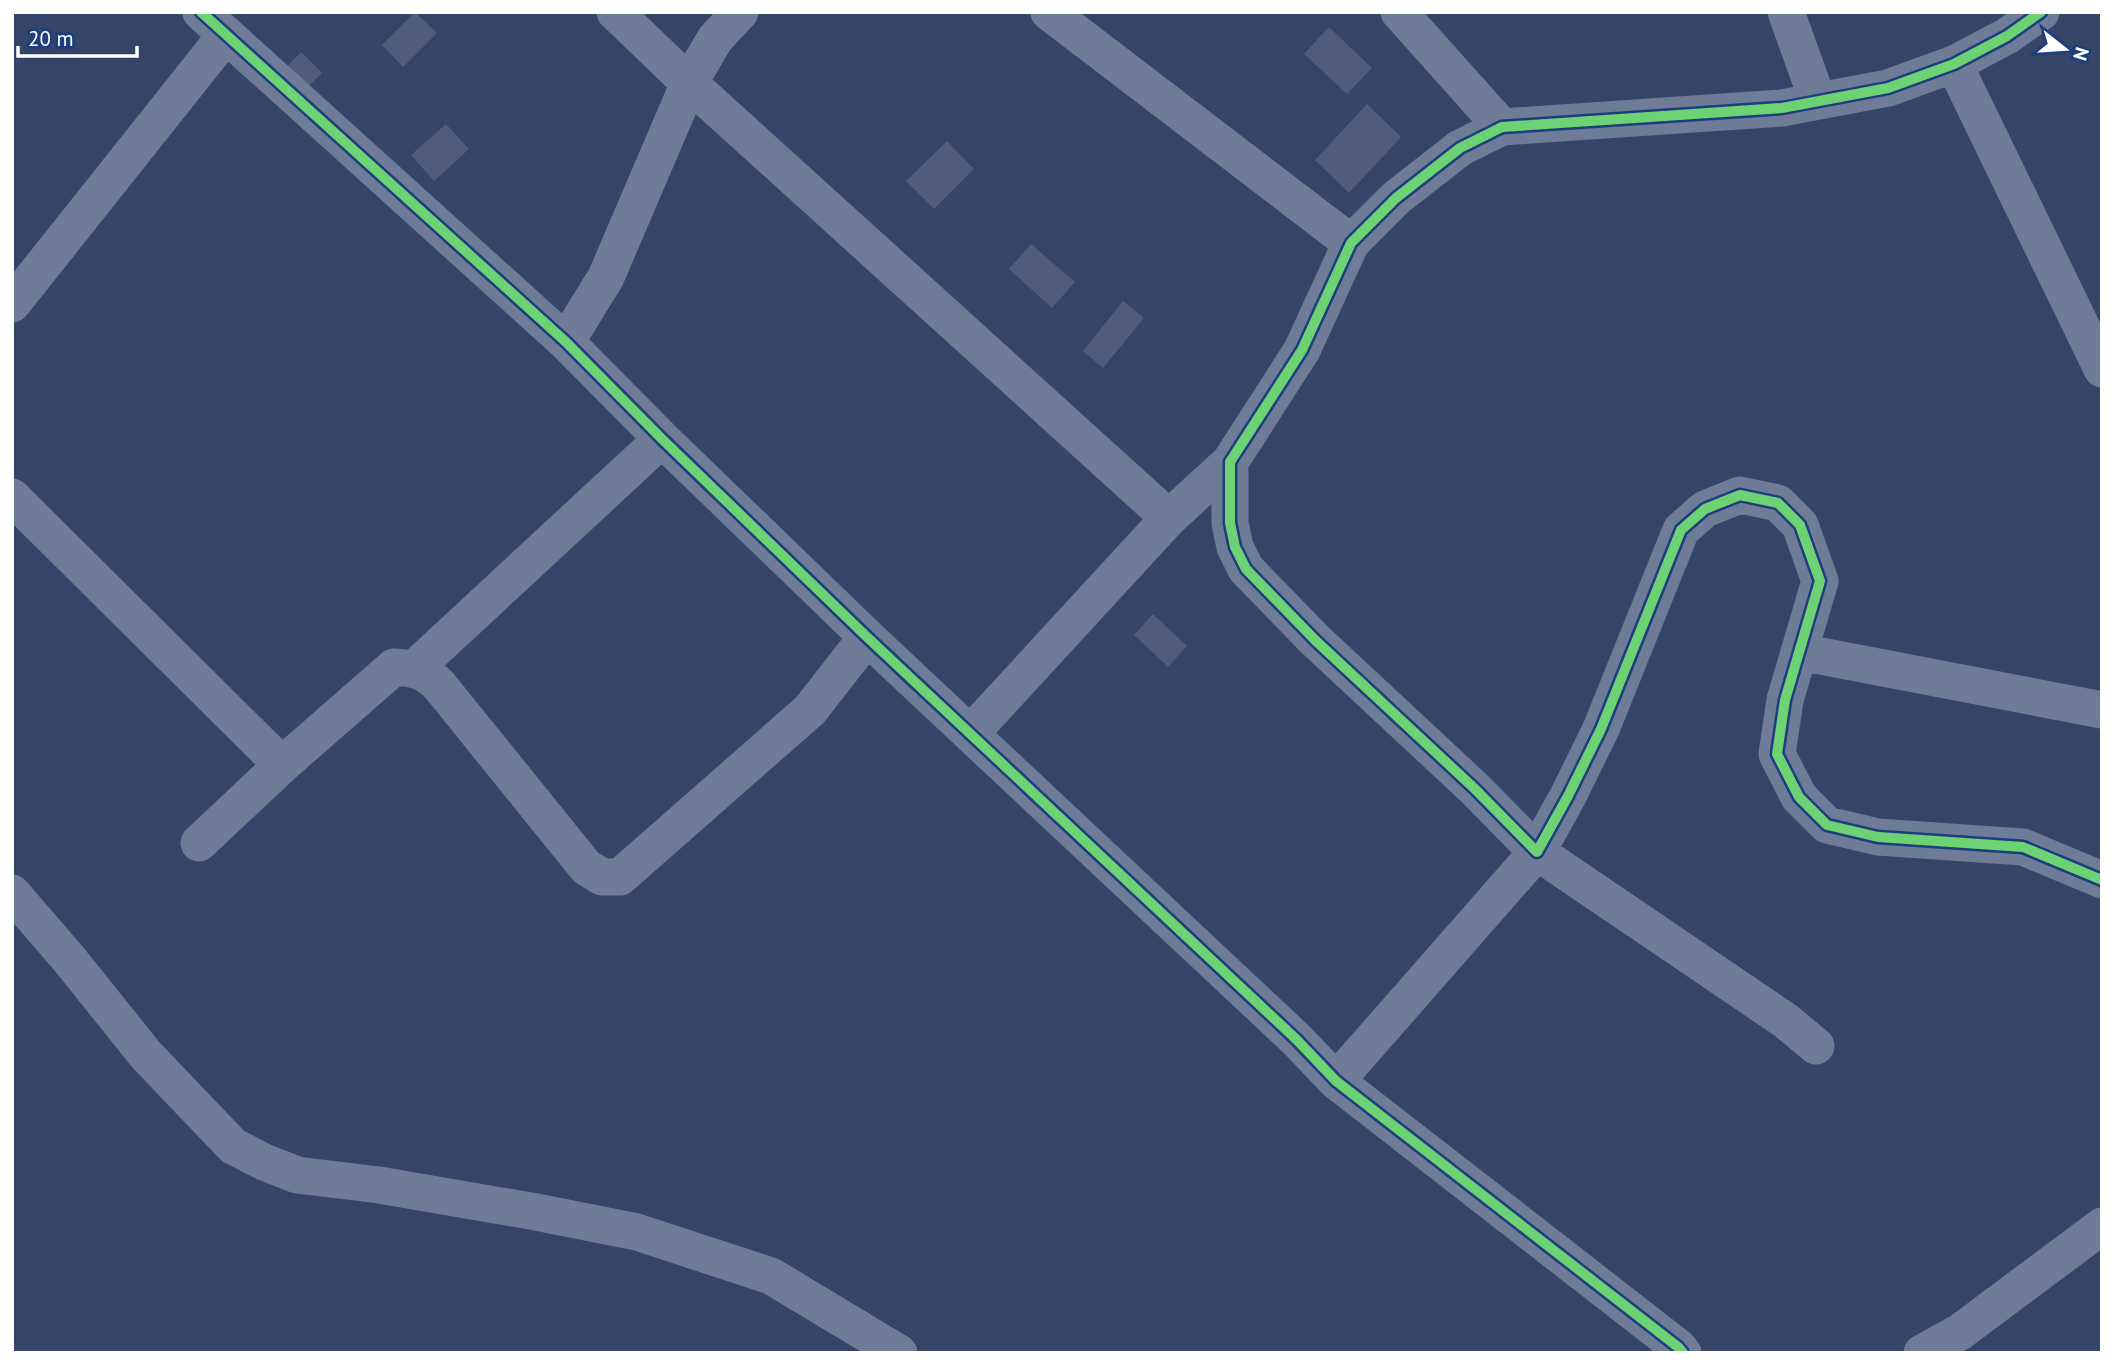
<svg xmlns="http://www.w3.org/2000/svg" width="2114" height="1365" font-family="'PT Sans',sans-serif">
  <rect width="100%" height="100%" fill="#344568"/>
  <path fill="#505d7a" d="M 415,12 L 437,33 L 403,67 L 382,45 Z
    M 1329,27 L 1372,68 L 1347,94 L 1304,54 Z
    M 301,52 L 322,73 L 302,93 L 281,72 Z
    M 1367,104 L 1401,137 L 1349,193 L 1315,160 Z
    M 446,124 L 469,149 L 434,181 L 411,155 Z
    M 947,141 L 974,169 L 934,209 L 906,181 Z
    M 1031,244 L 1075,282 L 1052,308 L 1009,269 Z
    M 1123,301 L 1144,318 L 1103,368 L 1083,351 Z
    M 1153,614 L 1187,646 L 1168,667 L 1134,635 Z"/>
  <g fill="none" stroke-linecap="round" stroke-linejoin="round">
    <path stroke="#6f7c97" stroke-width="37" d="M 201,12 L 566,342 L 662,439 L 867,637 L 1297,1040 L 1336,1081 L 1678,1347 L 1683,1353
      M 615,12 L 689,83 L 1169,518
      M 1049,12 L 1351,243
      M 1399,12 L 1502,127
      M 1786,12 L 1818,101
      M 2041,12 L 2007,36 L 1954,64 L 1888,88 L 1782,108 L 1502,127 L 1460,148 L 1396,198 L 1351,243 L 1302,350 L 1230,462 L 1230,523 L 1235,547 L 1246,569 L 1315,640 L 1475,789 L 1537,852 L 1568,796 L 1601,729 L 1681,530 L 1705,509 L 1740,495 L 1778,503 L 1800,525 L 1820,581 L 1785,700 L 1777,754 L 1799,797 L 1827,825 L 1878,837 L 2023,847 L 2102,880
      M 1954,64 L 2102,369
      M 12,304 L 226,35
      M 566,342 L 606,277 L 689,83 L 715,39 L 740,12
      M 12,497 L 282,765
      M 1800,652 L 2102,710
      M 415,668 L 662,439
      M 971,733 L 1169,518 L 1230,462
      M 199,843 L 282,765 L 394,667 C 414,668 425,671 439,685 L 586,867 L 602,877 L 620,877 L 810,710 L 867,637
      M 12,893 L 69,959 L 146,1055 L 233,1146 L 264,1162 L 297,1175 L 379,1185 L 531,1211 L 637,1232 L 771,1276 L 899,1353
      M 1336,1081 L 1537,852 L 1786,1021 L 1816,1046
      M 1922,1353 L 1960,1332 L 2102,1226"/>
    <g stroke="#1e3d7e" stroke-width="15">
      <path id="cycleway" d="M 201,12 L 566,342 L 662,439 L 867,637 L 1297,1040 L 1336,1081 L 1678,1347 L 1683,1353
        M 2041,12 L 2007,36 L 1954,64 L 1888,88 L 1782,108 L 1502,127 L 1460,148 L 1396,198 L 1351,243 L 1302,350 L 1230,462 L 1230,523 L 1235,547 L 1246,569 L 1315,640 L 1475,789 L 1537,852 L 1568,796 L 1601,729 L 1681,530 L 1705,509 L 1740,495 L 1778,503 L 1800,525 L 1820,581 L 1785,700 L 1777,754 L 1799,797 L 1827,825 L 1878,837 L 2023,847 L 2102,880"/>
    </g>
    <use href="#cycleway" stroke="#6cd273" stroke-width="10"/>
  </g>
  <rect width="2114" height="1365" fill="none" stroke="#ffffff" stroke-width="28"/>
  <g transform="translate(2065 49) rotate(107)" stroke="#1e3d7e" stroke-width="5" paint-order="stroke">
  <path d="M0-5L12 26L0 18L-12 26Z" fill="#ffffff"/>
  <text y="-10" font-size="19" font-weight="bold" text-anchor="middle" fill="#ffffff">N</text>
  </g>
  <path d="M18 46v10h119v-10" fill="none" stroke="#ffffff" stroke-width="3.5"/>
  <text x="28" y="46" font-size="21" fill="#ffffff" stroke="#1e3d7e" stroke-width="5" paint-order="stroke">20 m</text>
</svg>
